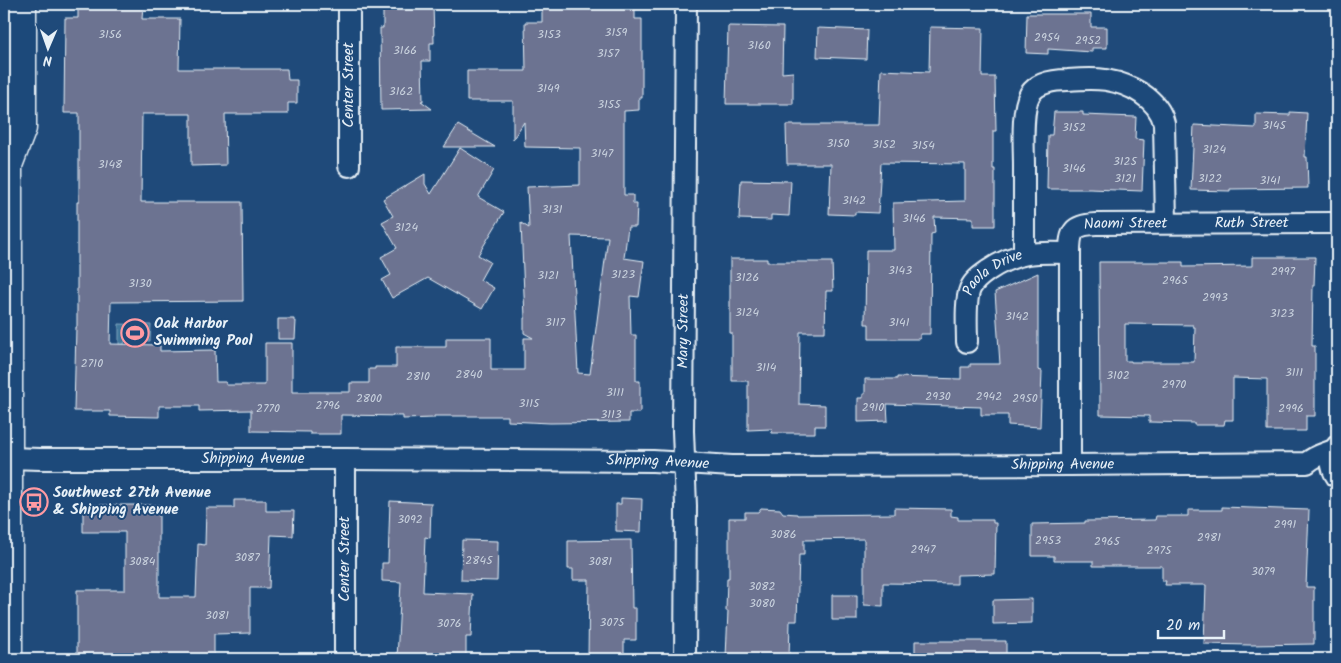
<svg xmlns="http://www.w3.org/2000/svg" width="1341" height="663" font-family="Kalam,sans-serif">
  <rect width="100%" height="100%" fill="#1f4a7a"/>
  <filter id="ink" filterUnits="userSpaceOnUse"><feTurbulence type="fractalNoise" baseFrequency=".02" numOctaves="2"/><feDisplacementMap in="SourceGraphic" scale="10" xChannelSelector="R" yChannelSelector="G"/><feConvolveMatrix kernelMatrix="1 2 1 2 8 2 1 2 1" color-interpolation-filters="sRGB"/></filter>
  <g filter="url(#ink)">
    <path fill="#487e8c" stroke="#98b8c2" d="M 4,4 L 14,4 L 8,127 L 4,125 Z"/>
    <path fill="#3f769b" stroke="#83a7c0" d="M 119,324 L 151,325 L 150,341 L 125,341 L 124,344 L 119,345 Z"/>
    <path fill="#6c7391" stroke="#e8f1f8" fill-rule="evenodd" d="M 78,4 L 143,4 L 142,19 L 180,19 L 179,69 L 287,69 L 288,80 L 297,80 L 297,103 L 288,103 L 288,114 L 225,114 L 226,165 L 191,166 L 191,114 L 142,114 L 141,202 L 242,202 L 243,301 L 111,302 L 110,344 L 160,345 L 160,351 L 215,350 L 216,382 L 226,382 L 226,385 L 265,385 L 265,343 L 292,343 L 292,392 L 350,392 L 350,383 L 369,383 L 369,369 L 375,369 L 375,367 L 396,367 L 396,347 L 446,347 L 446,338 L 491,338 L 491,370 L 524,370 L 524,338 L 533,338 L 524,333 L 524,318 L 525,318 L 521,223 L 529,228 L 527,187 L 580,185 L 580,148 L 525,147 L 524,122 L 513,139 L 513,101 L 467,101 L 467,71 L 526,71 L 525,22 L 542,22 L 542,4 L 635,4 L 635,19 L 642,19 L 642,98 L 639,98 L 639,110 L 624,111 L 624,195 L 633,195 L 633,204 L 637,204 L 636,227 L 628,227 L 624,258 L 644,261 L 639,297 L 630,296 L 631,335 L 636,335 L 636,381 L 640,381 L 640,413 L 629,413 L 629,422 L 550,423 L 508,421 L 508,416 L 434,416 L 434,418 L 403,419 L 403,416 L 341,415 L 341,434 L 310,434 L 310,432 L 251,431 L 251,410 L 199,411 L 199,406 L 159,406 L 159,417 L 110,416 L 110,411 L 74,411 L 76,327 L 77,327 L 77,202 L 79,202 L 79,113 L 64,113 L 65,18 L 78,18 ZM 571,236 L 608,237 L 590,374 L 578,373 Z
      M 383,4 L 433,4 L 434,43 L 430,43 L 430,61 L 422,61 L 423,101 L 421,101 L 432,109 L 381,110 L 380,28 L 383,28 Z
      M 1027,14 L 1091,14 L 1091,27 L 1107,27 L 1107,48 L 1092,48 L 1092,52 L 1048,49 L 1048,54 L 1026,53 Z
      M 728,26 L 783,27 L 782,73 L 793,72 L 793,104 L 726,104 Z
      M 930,27 L 983,28 L 982,77 L 995,77 L 996,131 L 993,131 L 993,169 L 995,169 L 995,226 L 973,226 L 973,218 L 934,217 L 935,233 L 931,234 L 930,334 L 920,334 L 920,339 L 869,339 L 869,324 L 865,324 L 866,250 L 894,250 L 893,203 L 965,201 L 965,164 L 881,163 L 878,213 L 855,212 L 855,215 L 829,214 L 831,164 L 787,164 L 786,125 L 879,125 L 881,70 L 929,72 Z
      M 818,28 L 867,30 L 866,59 L 817,57 Z
      M 1054,112 L 1083,112 L 1083,115 L 1136,117 L 1135,139 L 1144,140 L 1142,191 L 1090,189 L 1047,189 L 1048,135 L 1052,135 Z
      M 1290,112 L 1307,113 L 1305,157 L 1307,157 L 1308,188 L 1230,189 L 1230,191 L 1191,190 L 1194,125 L 1256,128 L 1256,114 L 1290,115 Z
      M 458,125 L 495,147 L 444,147 Z
      M 460,148 L 494,170 L 478,197 L 504,212 L 478,255 L 490,262 L 480,280 L 494,288 L 482,309 L 428,278 L 392,298 L 382,280 L 391,275 L 381,257 L 397,248 L 382,222 L 393,216 L 383,199 L 425,174 L 425,184 L 431,194 Z
      M 741,180 L 791,181 L 789,216 L 771,215 L 771,220 L 739,219 Z
      M 1252,257 L 1315,257 L 1314,285 L 1313,285 L 1312,346 L 1315,346 L 1315,416 L 1306,416 L 1306,431 L 1267,431 L 1267,379 L 1233,378 L 1233,420 L 1225,420 L 1224,425 L 1194,425 L 1194,423 L 1149,422 L 1149,416 L 1100,415 L 1099,262 L 1183,262 L 1183,267 L 1252,266 ZM 1125,324 L 1193,325 L 1193,327 L 1195,327 L 1194,362 L 1131,362 L 1131,361 L 1125,361 Z
      M 730,259 L 767,259 L 767,262 L 832,262 L 833,291 L 826,291 L 825,332 L 800,332 L 799,404 L 825,405 L 825,426 L 815,426 L 815,433 L 772,433 L 771,429 L 748,430 L 748,381 L 732,381 L 732,333 L 730,333 Z
      M 1038,273 L 1038,370 L 1042,371 L 1040,427 L 1008,425 L 1008,415 L 981,415 L 981,407 L 887,404 L 888,421 L 858,422 L 858,398 L 863,398 L 863,394 L 865,394 L 865,379 L 897,379 L 897,377 L 961,379 L 961,367 L 970,367 L 970,364 L 1000,364 L 995,292 Z
      M 278,319 L 294,319 L 294,321 L 296,321 L 295,339 L 278,339 Z
      M 621,498 L 642,499 L 641,532 L 616,531 L 616,504 L 621,504 Z
      M 234,500 L 266,500 L 266,511 L 294,511 L 293,536 L 271,535 L 269,588 L 250,588 L 250,633 L 214,634 L 214,659 L 77,659 L 77,590 L 125,590 L 125,532 L 83,532 L 83,505 L 159,505 L 159,597 L 196,597 L 198,544 L 205,545 L 206,508 L 234,508 Z
      M 390,501 L 431,503 L 430,538 L 425,537 L 423,592 L 473,594 L 471,637 L 466,637 L 466,659 L 397,659 L 401,582 L 382,581 L 382,563 L 388,563 Z
      M 1222,507 L 1309,510 L 1306,587 L 1314,587 L 1314,644 L 1250,645 L 1204,644 L 1206,585 L 1165,585 L 1166,581 L 1162,581 L 1162,566 L 1093,566 L 1093,561 L 1054,561 L 1054,556 L 1032,556 L 1032,524 L 1085,523 L 1085,521 L 1155,520 L 1156,516 L 1188,516 L 1188,510 L 1222,510 Z
      M 761,508 L 780,509 L 783,513 L 797,514 L 797,515 L 894,514 L 894,508 L 951,509 L 951,516 L 958,517 L 958,520 L 993,520 L 993,523 L 996,523 L 995,574 L 957,575 L 957,584 L 883,583 L 883,606 L 864,605 L 864,539 L 804,540 L 804,555 L 799,555 L 797,621 L 790,621 L 789,659 L 758,659 L 758,658 L 726,657 L 728,611 L 726,611 L 727,578 L 729,578 L 729,518 L 745,518 L 745,512 L 758,512 Z
      M 462,540 L 498,541 L 497,581 L 461,580 Z
      M 631,540 L 632,608 L 636,608 L 636,640 L 624,640 L 624,659 L 588,659 L 589,580 L 573,580 L 573,569 L 568,569 L 568,541 Z
      M 832,595 L 857,595 L 857,620 L 832,620 Z
      M 1032,599 L 1032,623 L 993,624 L 993,600 Z
      M 915,641 L 1006,641 L 1006,659 L 915,659 Z"/>
    <g fill="none" stroke-linecap="round" stroke-linejoin="round">
      <g stroke="#e8f1f8" stroke-width="24">
        <g id="minor">
          <path d="M 349,166 L 349,4"/>
          <path d="M 1024,254 C 1024,225 1024,195 1024,166 C 1024,147 1021,110 1030,94 C 1038,82 1055,80 1068,80 C 1080,79 1094,78 1106,80 C 1130,84 1158,98 1164,123 L 1166,223"/>
          <path id="s1" d="M 967,342 C 967,328 965,301 970,289 C 974,280 982,275 989,270 C 1017,251 1037,252 1070,253"/>
          <path d="M 1337,446 C 1330,457 1330,467 1337,477"/>
          <path id="s2" d="M 8,458 L 40,459 L 345,459 L 653,461 L 732,466 L 1070,465 L 1307,463 C 1315,455 1325,454 1336,449"/>
          <path d="M 345,459 L 345,659"/>
          <path id="s3" d="M 1070,465 L 1070,253 C 1070,231 1073,225 1096,224 L 1337,223"/>
          <path id="s4" d="M 685,659 L 686,506 L 683,431 L 686,4"/>
        </g>
      </g>
      <g stroke="#e8f1f8" stroke-width="31">
        <path id="secondary" d="M 8,659 L 8,165 L 22,128 L 22,4"/>
      </g>
      <use href="#minor" stroke="#1f4a7a" stroke-width="20"/>
      <use href="#secondary" stroke="#1f4a7a" stroke-width="28"/>
    </g>
  </g>
  <defs>
    <g id="stadium-ring" transform="scale(1.4375)"><circle r="9.5" fill="#1f4a7a" stroke="#ff9aa2" stroke-width="1.5"/><path d="M0-5a6.5 5 0 1 0 0 10a6.5 5 0 1 0 0-10ZM-3.5-1.8h7v3.6h-7Z" fill="#ff9aa2"/></g>
    <g id="bus-ring" transform="scale(1.4375)"><circle r="9.5" fill="#1f4a7a" stroke="#ff9aa2" stroke-width="1.5"/><path d="M-5-6H5V4H4V6H2V4H-2V6H-4V4H-5ZM-3.5-4V0h7V-4ZM-3.5 1.2v1.5H-2V1.2ZM2 1.2v1.5H3.5V1.2Z" fill="#ff9aa2"/></g>
  </defs>
  <g fill-rule="evenodd">
    <use href="#stadium-ring" x="135" y="333"/>
    <use href="#bus-ring" x="34" y="502"/>
  </g>
  <g text-anchor="middle" dominant-baseline="central" stroke-width="4" stroke-linejoin="round" paint-order="stroke">
    <g font-size="12" fill="#c9d2de">
      <text x="616" y="32">3159</text>
      <text x="110" y="34">3156</text>
      <text x="549" y="34">3153</text>
      <text x="1047" y="37">2954</text>
      <text x="1088" y="40">2952</text>
      <text x="759" y="45">3160</text>
      <text x="405" y="50">3166</text>
      <text x="608" y="53">3157</text>
      <text x="548" y="88">3149</text>
      <text x="401" y="91">3162</text>
      <text x="609" y="104">3155</text>
      <text x="1274" y="125">3145</text>
      <text x="1074" y="127">3152</text>
      <text x="838" y="143">3150</text>
      <text x="884" y="144">3152</text>
      <text x="923" y="145">3154</text>
      <text x="1214" y="149">3124</text>
      <text x="602" y="153">3147</text>
      <text x="1125" y="161">3125</text>
      <text x="110" y="164">3148</text>
      <text x="1074" y="168">3146</text>
      <text x="1125" y="178">3121</text>
      <text x="1210" y="178">3122</text>
      <text x="1270" y="180">3141</text>
      <text x="854" y="200">3142</text>
      <text x="552" y="209">3131</text>
      <text x="914" y="218">3146</text>
      <text x="406" y="227">3124</text>
      <text x="900" y="270">3143</text>
      <text x="1283" y="271">2997</text>
      <text x="623" y="274">3123</text>
      <text x="548" y="275">3121</text>
      <text x="747" y="277">3126</text>
      <text x="1175" y="280">2965</text>
      <text x="140" y="283">3130</text>
      <text x="1215" y="297">2993</text>
      <text x="747" y="312">3124</text>
      <text x="1282" y="313">3123</text>
      <text x="1017" y="316">3142</text>
      <text x="555" y="322">3117</text>
      <text x="899" y="322">3141</text>
      <text x="92" y="363">2710</text>
      <text x="766" y="367">3114</text>
      <text x="1294" y="372">3111</text>
      <text x="469" y="374">2840</text>
      <text x="1118" y="375">3102</text>
      <text x="418" y="376">2810</text>
      <text x="1174" y="384">2970</text>
      <text x="615" y="392">3111</text>
      <text x="938" y="396">2930</text>
      <text x="989" y="396">2942</text>
      <text x="369" y="398">2800</text>
      <text x="1025" y="398">2950</text>
      <text x="529" y="403">3115</text>
      <text x="328" y="405">2796</text>
      <text x="873" y="407">2910</text>
      <text x="268" y="408">2770</text>
      <text x="1291" y="408">2996</text>
      <text x="611" y="414">3113</text>
      <text x="410" y="519">3092</text>
      <text x="1285" y="524">2991</text>
      <text x="783" y="534">3086</text>
      <text x="1209" y="537">2981</text>
      <text x="1048" y="540">2953</text>
      <text x="1107" y="541">2965</text>
      <text x="923" y="549">2947</text>
      <text x="1159" y="550">2975</text>
      <text x="247" y="557">3087</text>
      <text x="479" y="560">2845</text>
      <text x="142" y="561">3084</text>
      <text x="600" y="561">3081</text>
      <text x="1263" y="571">3079</text>
      <text x="762" y="586">3082</text>
      <text x="762" y="603">3080</text>
      <text x="217" y="615">3081</text>
      <text x="612" y="622">3075</text>
      <text x="449" y="623">3076</text>
    </g>
    <g font-size="15" fill="#e8f1f8" stroke="#1f4a7a">
      <text transform="translate(349 85) rotate(-90)">Center Street</text>
      <text stroke="none"><textPath href="#s3" startOffset="288">Naomi Street</textPath></text>
      <text stroke="none"><textPath href="#s3" startOffset="414">Ruth Street</textPath></text>
      <text stroke="none"><textPath href="#s1" startOffset="82">Paola Drive</textPath></text>
      <text stroke="none"><textPath href="#s4" startOffset="328">Mary Street</textPath></text>
      <text stroke="none"><textPath href="#s2" startOffset="245">Shipping Avenue</textPath></text>
      <text stroke="none"><textPath href="#s2" startOffset="650">Shipping Avenue</textPath></text>
      <text stroke="none"><textPath href="#s2" startOffset="1055">Shipping Avenue</textPath></text>
      <text transform="translate(345 559) rotate(-90)">Center Street</text>
    </g>
    <g font-size="15" font-weight="bold" fill="#e8f1f8" stroke="#1f4a7a" text-anchor="start">
      <text x="154" y="324">Oak Harbor<tspan x="154" dy="17">Swimming Pool</tspan></text>
      <text x="53" y="493">Southwest 27th Avenue<tspan x="53" dy="17">&amp; Shipping Avenue</tspan></text>
    </g>
  </g>
  <rect width="1341" height="663" fill="none" stroke="#1f4a7a" stroke-width="20"/>
  <rect x="10" y="10" width="1321" height="643" fill="none" stroke="#e8f1f8" stroke-width="2" filter="url(#ink)"/>
  <g transform="translate(48 48) rotate(182)" stroke="#1f4a7a" stroke-width="4" paint-order="stroke">
  <path d="M0-4L9 19L0 12L-9 19Z" fill="#e8f1f8"/>
  <text y="-8" font-size="14" font-weight="bold" text-anchor="middle" fill="#e8f1f8">N</text>
  </g>
  <path d="M1158 630v8h66v-8" fill="none" stroke="#e8f1f8" stroke-width="2.5"/>
  <text x="1166" y="630" font-size="15" fill="#e8f1f8" stroke="#1f4a7a" stroke-width="4" paint-order="stroke">20 m</text>
</svg>
